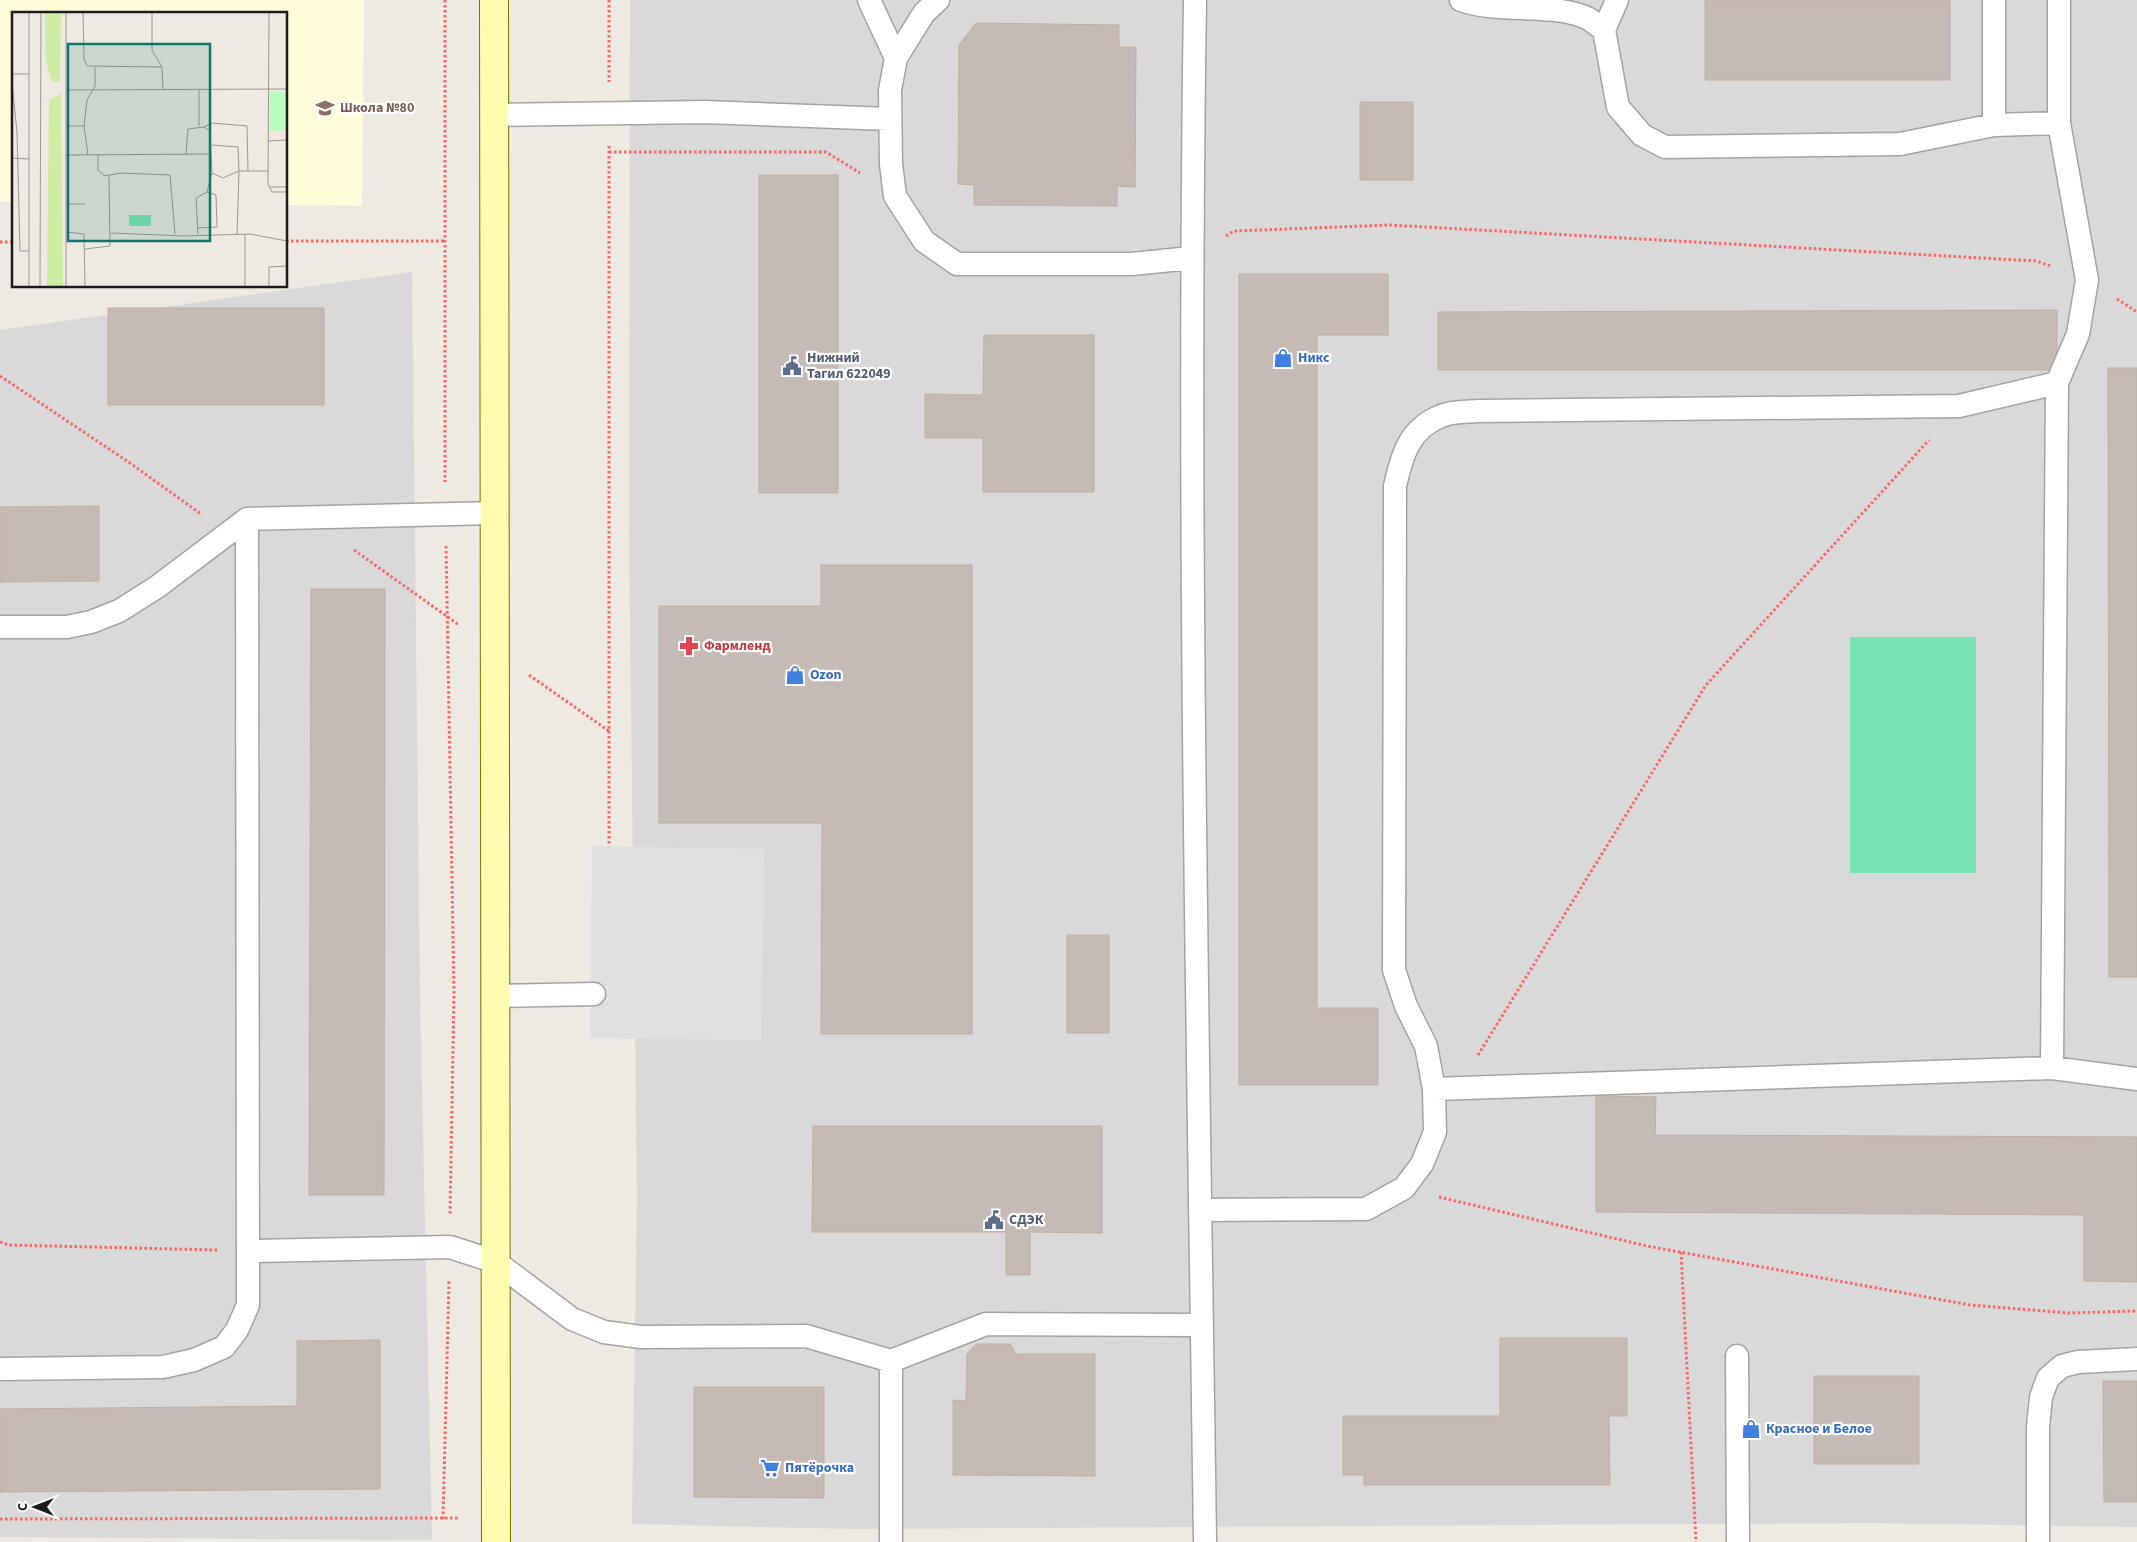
<svg xmlns="http://www.w3.org/2000/svg" width="2137" height="1542" font-family="'Source Sans 3',sans-serif">
  <rect width="100%" height="100%" fill="#eee9e1"/>
  <path fill="#dad9d9" d="M 630,0 L 2137,0 L 2137,1527 L 1871,1523 L 856,1529 L 632,1524 L 637,1198 L 629,538 Z
    M 412,272 L 420,999 L 432,1540 L 0,1537 L 0,330 Z"/>
  <path fill="#fffcd9" d="M 0,0 L 364,0 L 362,206 L 286,205 L 286,14 L 14,14 L 14,202 L 0,202 Z"/>
  <path fill="#78e4b3" d="M 1850,637 L 1976,637 L 1976,873 L 1850,873 Z"/>
  <path fill="#e0e0e0" d="M 592,846 L 764,849 L 762,1040 L 590,1038 Z"/>
  <path fill="#c6bab4" stroke="#c1aea2" d="M 1705,0 L 1950,0 L 1950,80 L 1705,80 Z
    M 976,23 L 1119,25 L 1119,47 L 1136,47 L 1135,187 L 1117,186 L 1117,206 L 974,205 L 974,185 L 958,184 L 959,45 Z
    M 1360,102 L 1413,102 L 1413,180 L 1360,180 Z
    M 759,175 L 838,175 L 838,493 L 759,493 Z
    M 1239,274 L 1388,274 L 1388,335 L 1317,335 L 1317,1008 L 1378,1008 L 1378,1085 L 1239,1085 Z
    M 108,308 L 324,308 L 324,405 L 108,405 Z
    M 2057,310 L 2057,370 L 1438,370 L 1438,312 Z
    M 984,335 L 1094,335 L 1094,492 L 983,492 L 983,438 L 925,438 L 925,394 L 983,395 Z
    M 2108,368 L 2137,368 L 2137,977 L 2109,977 Z
    M 99,506 L 99,581 L 0,582 L 0,507 Z
    M 821,565 L 972,565 L 972,1034 L 821,1034 L 822,823 L 659,823 L 659,606 L 821,606 Z
    M 311,589 L 385,589 L 384,1195 L 309,1195 Z
    M 1067,935 L 1109,935 L 1109,1033 L 1067,1033 Z
    M 1596,1096 L 1656,1097 L 1655,1135 L 2137,1137 L 2137,1282 L 2084,1281 L 2084,1215 L 1596,1212 Z
    M 813,1126 L 1102,1126 L 1102,1233 L 1030,1232 L 1030,1275 L 1006,1275 L 1006,1232 L 812,1232 Z
    M 1500,1338 L 1627,1338 L 1627,1416 L 1609,1416 L 1610,1485 L 1364,1485 L 1364,1475 L 1343,1475 L 1343,1416 L 1500,1416 Z
    M 380,1340 L 380,1489 L 0,1492 L 0,1409 L 297,1406 L 297,1341 Z
    M 976,1344 L 1010,1344 L 1016,1354 L 1095,1354 L 1095,1476 L 953,1475 L 953,1400 L 966,1401 L 967,1354 Z
    M 1814,1376 L 1919,1376 L 1919,1464 L 1814,1464 Z
    M 2103,1381 L 2137,1381 L 2137,1502 L 2104,1502 Z
    M 694,1387 L 824,1387 L 824,1498 L 694,1497 Z"/>
  <g fill="none" stroke-linecap="round" stroke-linejoin="round">
    <g stroke="#a3a3a3" stroke-width="25">
      <path id="lane" d="M 869,0 L 896,58
        M 938,0 L 924,13 L 896,58 L 890,90 L 891,164 L 895,196 L 924,241 L 957,264 L 1132,264 L 1191,258
        M 1195,0 C 1187,514 1198,1028 1205,1542
        M 1461,0 C 1501,14 1545,2 1585,17 C 1592,20 1598,26 1604,30
        M 1617,0 L 1604,30 L 1618,107 L 1642,135 L 1665,147 L 1900,144 L 1994,125 L 2059,123
        M 1994,0 L 1994,125
        M 494,115 L 705,112 L 889,119
        M 0,627 L 67,627 L 91,622 L 119,611 L 157,587 L 247,519 L 495,513
        M 495,996 L 594,994
        M 2052,1068 L 2057,383 L 2078,334 L 2087,280 L 2059,123 L 2059,0
        M 1434,1089 L 2052,1068 L 2137,1079
        M 1200,1210 L 1366,1209 L 1404,1188 L 1422,1164 L 1435,1132 L 1434,1089 L 1426,1046 L 1406,1006 L 1394,970 L 1395,486 C 1402,455 1409,429 1441,416 C 1452,411 1468,412 1479,411 L 1959,406 L 2057,383
        M 248,1251 L 450,1247 L 496,1262 L 572,1319 L 604,1332 L 641,1337 L 806,1336 L 891,1361 L 986,1324 L 1201,1325
        M 1737,1356 L 1738,1542
        M 891,1361 L 891,1542
        M 0,1369 L 163,1367 L 194,1360 L 224,1347 L 237,1330 L 248,1305 L 247,519
        M 2038,1542 L 2038,1427 L 2041,1397 L 2048,1378 L 2062,1366 L 2078,1362 L 2137,1359"/>
    </g>
    <g stroke="#727600" stroke-width="30">
      <path id="secondary" d="M 494,0 L 496,1542"/>
    </g>
    <path stroke="#ff6661" stroke-width="3" stroke-dasharray="2.5 2.5" stroke-linecap="butt" d="M 445,0 L 445,482
      M 609,0 L 609,82
      M 609,146 L 609,846
      M 609,152 L 826,152 L 860,173
      M 1226,236 L 1234,231 L 1390,225 L 2036,261 L 2051,266
      M 286,241 L 444,241
      M 0,242 L 14,242
      M 2117,299 L 2137,312
      M 0,376 L 127,461 L 201,514
      M 446,546 L 454,992 L 450,1214
      M 354,550 L 459,625
      M 529,675 L 609,731
      M 1478,1055 L 1706,685 L 1929,440
      M 1439,1197 L 1647,1246 L 1970,1305 L 2069,1313 L 2137,1311
      M 0,1242 L 10,1245 L 217,1250
      M 1681,1252 L 1696,1542
      M 0,1519 L 460,1518
      M 443,1519 L 449,1280"/>
    <use href="#lane" stroke="#fff" stroke-width="22"/>
    <use href="#secondary" stroke="#fefcaf" stroke-width="28"/>
  </g>
  <defs>
    <g id="school-bare" transform="scale(1.5)"><path d="M0-5L7-2L0 1L-7-2ZM-4 1L0 2.5L4 1V4Q0 6-4 4Z" fill="#8d6e63" stroke="#fff" stroke-width="2.5" paint-order="stroke"/></g>
    <g id="shop-bare" transform="scale(1.5)"><path d="M-5-2.5h2.3a2.7 3.5 0 0 1 5.4 0H5L5.5 6h-11ZM-1.5-2.5h3a1.5 2.3 0 0 0-3 0Z" fill="#3f7fe0" stroke="#fff" stroke-width="2.5" paint-order="stroke"/></g>
    <g id="civic-bare" transform="scale(1.5)"><path d="M-.6-6.5H3V-4.5H.6V-3L4-1V1h2V6H-6V1h2V-1L-.6-3ZM-1.2 2.5V6h2.4V2.5Z" fill="#5c6f8a" stroke="#fff" stroke-width="2.5" paint-order="stroke"/></g>
    <g id="pharmacy-bare" transform="scale(1.5)"><path d="M-2-6h4v4h4v4h-4v4h-4v-4h-4v-4h4Z" fill="#e0444e" stroke="#fff" stroke-width="2.5" paint-order="stroke"/></g>
    <g id="supermarket-bare" transform="scale(1.5)"><path d="M-6-5.5h2.5l.6 2H6L4.5 2H-2.5L-4.4-4H-6ZM-1.5 3.2a1.3 1.3 0 1 0 .1 0ZM3 3.2a1.3 1.3 0 1 0 .1 0Z" fill="#3f7fe0" stroke="#fff" stroke-width="2.5" paint-order="stroke"/></g>
  </defs>
  <g fill-rule="evenodd">
    <use href="#school-bare" x="325" y="108"/>
    <use href="#shop-bare" x="1283" y="358"/>
    <use href="#civic-bare" x="792" y="366"/>
    <use href="#pharmacy-bare" x="689" y="646"/>
    <use href="#shop-bare" x="795" y="675"/>
    <use href="#civic-bare" x="994" y="1220"/>
    <use href="#shop-bare" x="1751" y="1429"/>
    <use href="#supermarket-bare" x="770" y="1468"/>
  </g>
  <g text-anchor="middle" dominant-baseline="central" stroke-width="4.5" stroke-linejoin="round" paint-order="stroke">
    <g font-size="14" font-weight="bold" fill="#785e54" stroke="#fff" text-anchor="start">
      <text x="340" y="108">Школа №80</text>
    </g>
    <g font-size="14" font-weight="bold" fill="#4e5e75" stroke="#fff" text-anchor="start">
      <text x="807" y="358">Нижний<tspan x="807" dy="16">Тагил 622049</tspan></text>
      <text x="1009" y="1220">СДЭК</text>
    </g>
    <g font-size="14" font-weight="bold" fill="#366cbe" stroke="#fff" text-anchor="start">
      <text x="1298" y="358">Никс</text>
      <text x="810" y="675">Ozon</text>
      <text x="1766" y="1429">Красное и Белое</text>
      <text x="785" y="1468">Пятёрочка</text>
    </g>
    <g font-size="14" font-weight="bold" fill="#be3a42" stroke="#fff" text-anchor="start">
      <text x="704" y="646">Фармленд</text>
    </g>
  </g>
  <g transform="translate(12 12)">
    <rect width="275" height="275" fill="#eee9e1"/>
    <path d="M 33,0 L 49,0 L 48,70 L 40,70 L 34,49 ZM 49,82 L 51,275 L 35,275 L 37,88 Z" fill="#cceda2"/>
    <path d="M 275,79 L 275,124 L 274,124 L 274,118 L 258,119 L 258,80 Z" fill="#b9fdba"/>
    <path d="M 117,203 L 139,203 L 139,214 L 117,214 Z" fill="#78e4b3"/>
    <path fill="none" stroke="#9a9792" stroke-width="1" d="M 71,0 L 72,47 L 75,54 L 150,55M 140,0 L 140,38 L 150,55 L 151,78M 257,0 L 256,172 L 260,180 L 275,180M 0,62 L 17,62M 0,71 L 5,120 L 8,239 L 17,239M 54,78 L 275,77M 54,114 L 72,114M 187,114 L 187,78M 192,115 L 200,111 L 235,114 L 236,159M 256,129 L 275,128M 174,142 L 176,117 L 192,115 L 198,119 L 200,161 L 211,166 L 227,159 L 226,135 L 200,133M 53,143 L 198,142M 76,143 L 72,114 L 75,88 L 83,74 L 83,55M 86,143 L 86,158 L 93,164 L 108,161 L 158,163 L 163,222M 0,146 L 17,147M 257,175 L 275,175M 195,180 L 200,161M 54,192 L 73,192M 186,216 L 205,215 L 204,183 L 195,180 L 184,186 L 186,222M 54,220 L 72,222 L 73,275M 99,221 L 172,224 L 238,222 L 275,229M 225,222 L 227,159 L 256,159M 233,222 L 233,275M 73,237 L 98,234 L 97,164M 17,275 L 17,0M 28,275 L 29,0M 54,275 L 54,0M 257,275 L 257,255 L 275,254"/>
    <path fill="#0f766e" fill-opacity="0.15" stroke="#0f766e" stroke-width="2.5" d="M 56,32 L 198,32 L 198,229 L 56,229 Z"/>
    <rect width="275" height="275" fill="none" stroke="#1c1c1c" stroke-width="2.5"/>
  </g>
  <g transform="translate(35 1507) rotate(270)" stroke="#ffffff" stroke-width="4" paint-order="stroke">
  <path d="M0-4L9 19L0 12L-9 19Z" fill="#1c1c1c"/>
  <text y="-8" font-size="14" font-weight="bold" text-anchor="middle" fill="#1c1c1c">С</text>
  </g>
</svg>
